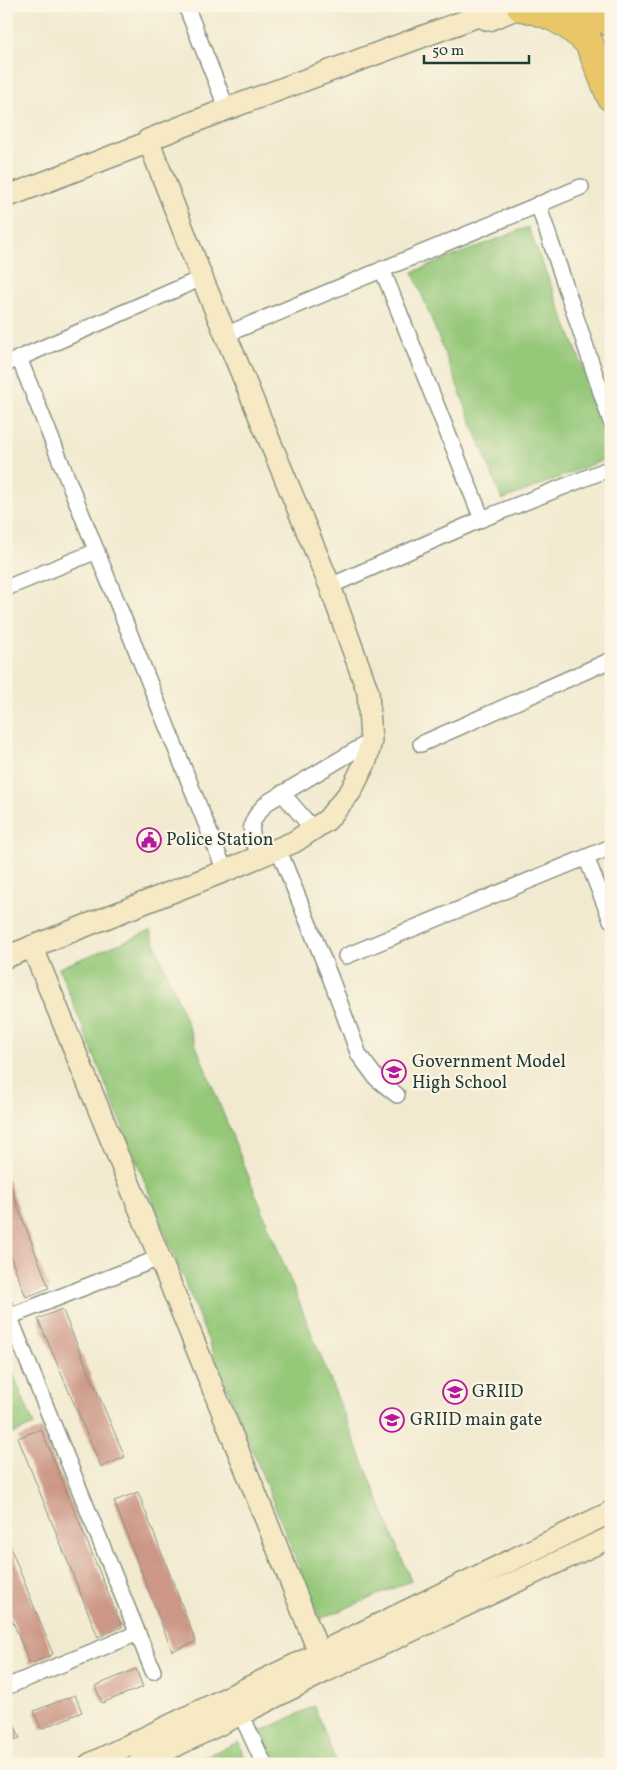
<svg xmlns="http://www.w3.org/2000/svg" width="617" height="1770" font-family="Vollkorn,serif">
  <rect width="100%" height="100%" fill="#fcf5e5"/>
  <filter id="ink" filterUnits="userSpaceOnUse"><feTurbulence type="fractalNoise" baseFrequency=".02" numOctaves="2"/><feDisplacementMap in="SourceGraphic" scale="10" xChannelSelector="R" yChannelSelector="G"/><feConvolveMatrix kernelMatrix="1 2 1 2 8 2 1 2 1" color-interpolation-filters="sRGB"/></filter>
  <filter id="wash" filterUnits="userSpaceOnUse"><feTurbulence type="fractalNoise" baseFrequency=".0096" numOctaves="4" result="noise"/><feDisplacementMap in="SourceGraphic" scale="20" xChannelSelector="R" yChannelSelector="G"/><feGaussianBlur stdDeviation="1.12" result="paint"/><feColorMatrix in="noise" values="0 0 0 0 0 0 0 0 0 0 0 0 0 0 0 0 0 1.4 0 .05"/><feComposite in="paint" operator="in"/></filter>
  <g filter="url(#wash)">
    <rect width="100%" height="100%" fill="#f2ead0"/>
    <path fill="#95c879" stroke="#5a8256" d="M 528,227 L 611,439 L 611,457 L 502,500 L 413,272 Z
      M 150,931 L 411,1581 L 320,1619 L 59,968 Z
      M 6,1357 L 34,1425 L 6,1437 Z
      M 314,1706 L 337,1764 L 271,1764 L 258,1733 Z
      M 239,1742 L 247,1764 L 186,1764 Z"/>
    <g id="blocks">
      <path fill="#cc9786" d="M 7,1178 L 49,1288 L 26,1297 L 6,1245 Z
        M 62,1309 L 125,1457 L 101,1467 L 38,1319 Z
        M 41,1429 L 122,1627 L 98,1637 L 18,1438 Z
        M 138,1492 L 196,1642 L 172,1651 L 114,1501 Z
        M 7,1539 L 53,1654 L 30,1664 L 6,1605 Z
        M 136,1669 L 143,1687 L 102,1703 L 95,1686 Z
        M 75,1695 L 82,1712 L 41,1729 L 34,1711 Z
        M 6,1705 L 20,1738 L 6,1743 Z"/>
    </g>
  </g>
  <g filter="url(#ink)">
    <use href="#blocks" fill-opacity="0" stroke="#889482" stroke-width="1"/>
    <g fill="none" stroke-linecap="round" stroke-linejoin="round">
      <g stroke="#889482" stroke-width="18">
        <path id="street" d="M 186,6 L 227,109
          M 538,204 L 611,422
          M 382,269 L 482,519
          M 227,334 L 581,187
          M 19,358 L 225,871
          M 6,364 L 202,278
          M 330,586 L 482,519 L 611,468
          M 6,588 L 97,551
          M 421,744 L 611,660
          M 282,793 L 313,829
          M 278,848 L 331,979 L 359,1055 L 377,1079 L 397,1095
          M 260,856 C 248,831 247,822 268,802 L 371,741
          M 586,857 L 611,920
          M 346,956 L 611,847
          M 6,1308 L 153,1671
          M 6,1318 L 159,1258
          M 6,1687 L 138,1633
          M 241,1714 L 264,1764"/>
      </g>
      <g stroke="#889482" stroke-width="24">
        <path id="secondary" d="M 6,197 L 149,142 L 148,140 L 227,109 L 478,16 L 489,20 L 523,6
          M 32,946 C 128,1182 226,1416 319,1653
          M 6,957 L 225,871 L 294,842 L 327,820 L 351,791 L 366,761 L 371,741 L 368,692 L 330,586 L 202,278 L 149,142
          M 90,1764 L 611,1512
          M 138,1764 L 241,1714 L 326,1671 L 611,1537"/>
      </g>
      <g stroke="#889482" stroke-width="30">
        <path id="highway" d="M 574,6 L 611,97
          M 604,6 L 611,23
          M 521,7 C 550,13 565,21 587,41"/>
      </g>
      <use href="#street" stroke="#fff" stroke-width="15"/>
      <use href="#secondary" stroke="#f6e9c3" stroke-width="21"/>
      <use href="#highway" stroke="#e9c769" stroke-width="28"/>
    </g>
  </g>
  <defs>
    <g id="civic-ring" transform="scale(1.25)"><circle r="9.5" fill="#fcf5e5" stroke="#b5179e" stroke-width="1.5"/><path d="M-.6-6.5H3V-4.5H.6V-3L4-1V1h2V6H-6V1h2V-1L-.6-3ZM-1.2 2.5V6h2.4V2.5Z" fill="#b5179e"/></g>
    <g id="school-ring" transform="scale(1.25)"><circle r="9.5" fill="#fcf5e5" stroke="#b5179e" stroke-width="1.5"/><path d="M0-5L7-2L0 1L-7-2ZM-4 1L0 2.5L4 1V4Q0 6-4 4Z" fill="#b5179e"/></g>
    <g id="university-ring" transform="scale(1.25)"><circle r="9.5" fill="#fcf5e5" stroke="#b5179e" stroke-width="1.5"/><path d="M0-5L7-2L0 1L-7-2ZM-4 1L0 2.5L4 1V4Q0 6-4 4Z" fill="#b5179e"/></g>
  </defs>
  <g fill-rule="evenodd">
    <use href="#civic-ring" x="149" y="840"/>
    <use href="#school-ring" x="394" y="1072"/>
    <use href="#university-ring" x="455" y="1392"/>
    <use href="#university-ring" x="392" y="1420"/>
  </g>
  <g text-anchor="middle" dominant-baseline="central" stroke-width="4.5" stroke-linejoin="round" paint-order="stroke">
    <g font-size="18" fill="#1f3d34" stroke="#fcf5e5" text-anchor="start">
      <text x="166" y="840">Police Station</text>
      <text x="412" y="1062">Government Model<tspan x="412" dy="21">High School</tspan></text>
      <text x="472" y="1392">GRIID</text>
      <text x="410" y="1420">GRIID main gate</text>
    </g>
  </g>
  <rect width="617" height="1770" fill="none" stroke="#fcf5e5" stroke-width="25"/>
  <path d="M424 55v8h105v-8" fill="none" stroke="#1f3d34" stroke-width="2.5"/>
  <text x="432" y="55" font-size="15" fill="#1f3d34" stroke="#fcf5e5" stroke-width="4" paint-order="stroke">50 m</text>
</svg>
